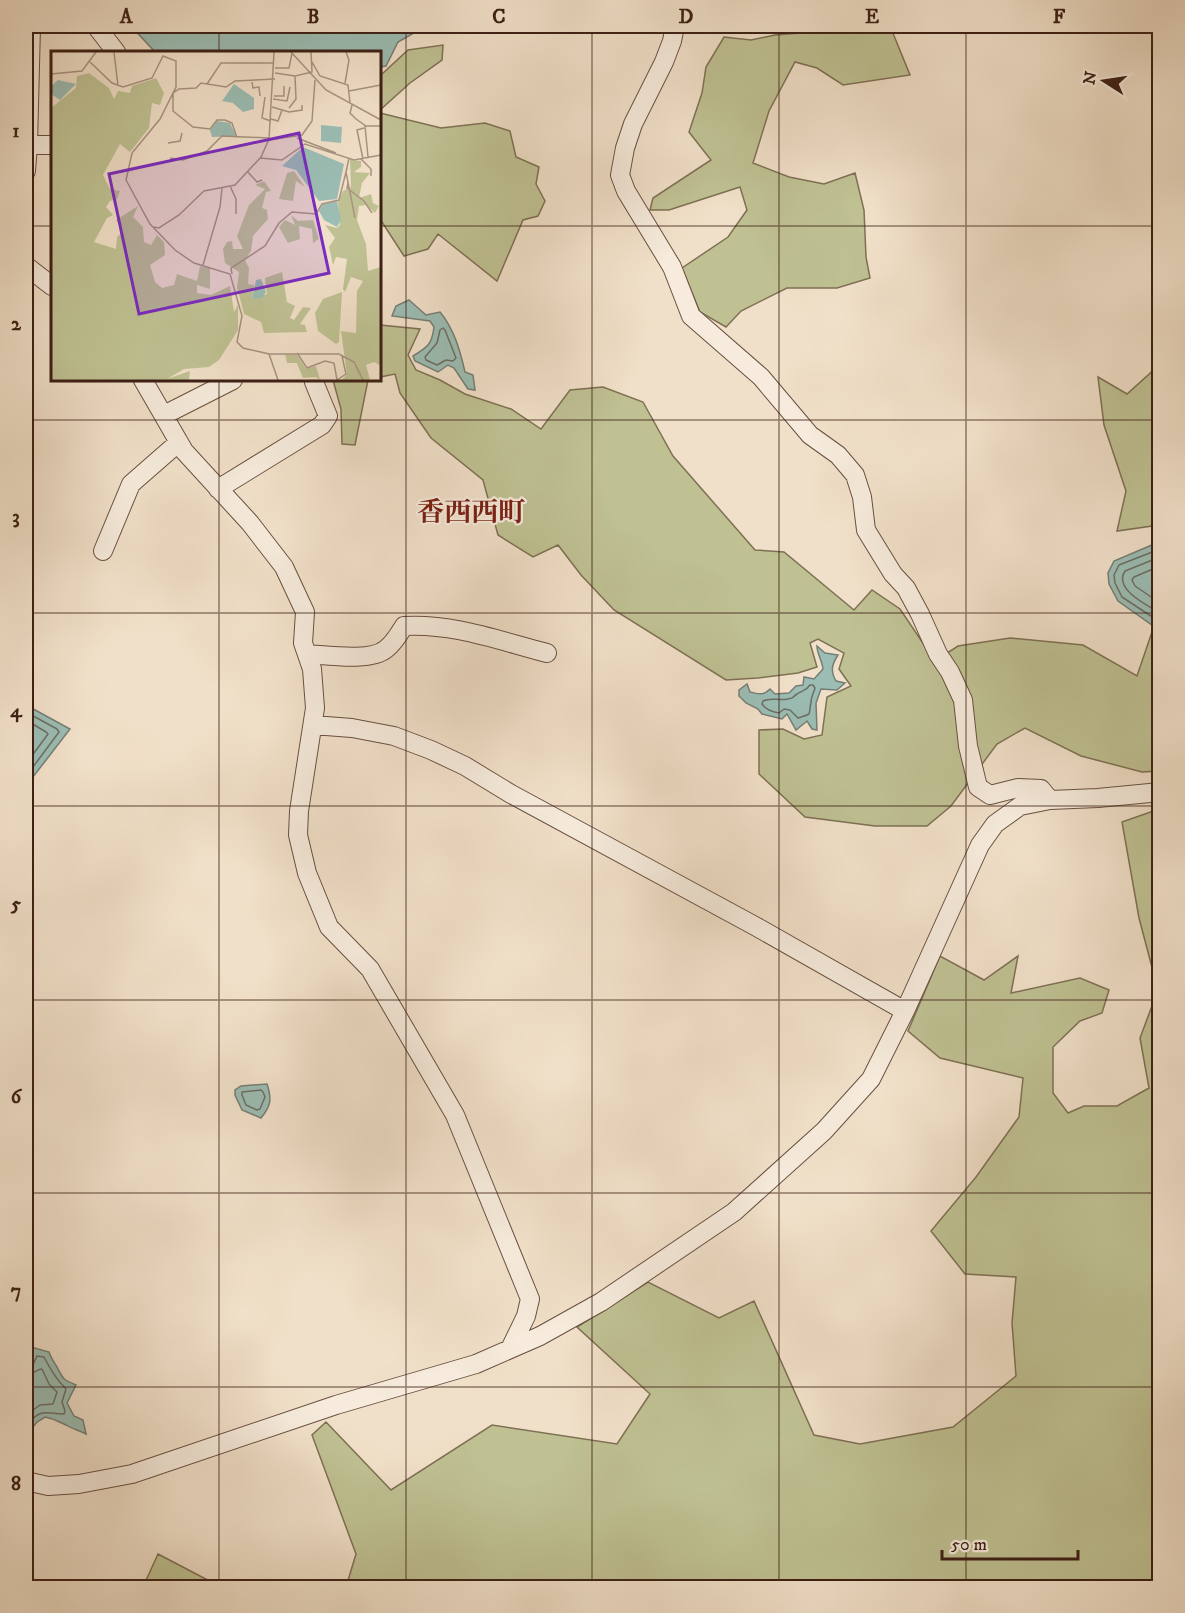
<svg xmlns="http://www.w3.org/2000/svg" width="1185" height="1613" font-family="'IM FELL DW Pica','Noto Serif JP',serif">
  <rect width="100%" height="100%" fill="#f1e0c9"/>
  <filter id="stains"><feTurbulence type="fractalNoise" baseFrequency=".00333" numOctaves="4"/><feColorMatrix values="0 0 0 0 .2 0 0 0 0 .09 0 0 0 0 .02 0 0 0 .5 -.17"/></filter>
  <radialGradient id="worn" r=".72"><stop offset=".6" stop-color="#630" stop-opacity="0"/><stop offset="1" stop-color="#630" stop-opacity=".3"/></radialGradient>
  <path fill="#bfc193" stroke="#7e7054" stroke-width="1.5" d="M 890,26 L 910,75 L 843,85 L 817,68 L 795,62 L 769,111 L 753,163 L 789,177 L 824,184 L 855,173 L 864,210 L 866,257 L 870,278 L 837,288 L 787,288 L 741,311 L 726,327 L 700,312 L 682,268 L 728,237 L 747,210 L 740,187 L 669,210 L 650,210 L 653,198 L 711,160 L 689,132 L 702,93 L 706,67 L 724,37 L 751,40 L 775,35 Z
    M 443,45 L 442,60 L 410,83 L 380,110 L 380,74 L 382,74 L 408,50 Z
    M 380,113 L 441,128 L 485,123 L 510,131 L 516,157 L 539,167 L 536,184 L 545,201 L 538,216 L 523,220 L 497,281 L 438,234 L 428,249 L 404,256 L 380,219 Z
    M 380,325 L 420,329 L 408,355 L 416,370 L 440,380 L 465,394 L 511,409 L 541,429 L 570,390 L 603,387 L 643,402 L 673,456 L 755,550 L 784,552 L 854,610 L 872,590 L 900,609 L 935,661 L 958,646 L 1010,638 L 1083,645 L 1137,676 L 1152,632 L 1159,637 L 1159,771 L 1142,772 L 1081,756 L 1025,728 L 997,744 L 951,806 L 927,826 L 875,826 L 805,817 L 759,774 L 759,730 L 783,729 L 804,739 L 822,735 L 827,697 L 851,686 L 839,669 L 844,653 L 818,639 L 810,643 L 817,667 L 798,673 L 758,678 L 726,680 L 614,610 L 581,575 L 558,545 L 533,557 L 498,535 L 483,480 L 431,438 L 400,393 L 395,374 L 380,377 Z
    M 1157,367 L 1160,367 L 1159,525 L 1117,531 L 1126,491 L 1104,425 L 1098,377 L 1127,394 Z
    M 333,380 L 368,380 L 355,445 L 342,444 L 341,409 Z
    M 1159,809 L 1159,1587 L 346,1587 L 356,1554 L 312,1435 L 326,1422 L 391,1490 L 492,1425 L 617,1444 L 650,1394 L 577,1327 L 648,1282 L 719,1318 L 754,1301 L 814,1435 L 860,1444 L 953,1427 L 1016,1376 L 1012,1323 L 1016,1277 L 965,1274 L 931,1231 L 976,1177 L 1019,1117 L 1023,1078 L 940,1058 L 908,1031 L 940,956 L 984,980 L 1018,956 L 1011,993 L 1080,978 L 1109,990 L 1102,1013 L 1080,1021 L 1053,1047 L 1053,1093 L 1068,1113 L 1084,1106 L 1117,1106 L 1149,1088 L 1140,1038 L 1158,990 L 1139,918 L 1122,822 Z
    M 158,1554 L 221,1587 L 143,1587 Z"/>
  <path fill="#9bbdb4" stroke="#757e74" stroke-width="1.5" d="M 131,26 L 424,26 L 421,29 L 398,42 L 386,66 L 380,67 L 380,52 L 155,52 Z
    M 409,300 L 426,315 L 440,312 C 454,329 460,350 465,372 L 473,375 L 475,390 L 468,389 L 454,368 L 448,365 L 438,372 L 415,361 L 413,356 C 428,347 432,344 434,327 L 430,321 L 392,316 L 396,306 Z
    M 1159,542 L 1159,630 L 1118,601 L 1109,584 L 1108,573 L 1114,561 Z
    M 817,646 L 825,653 L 838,655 C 832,664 830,671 836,681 L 845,683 L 837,690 L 821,689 L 816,703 L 817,730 L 812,729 L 807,721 L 796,730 L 787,714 L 782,719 L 762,714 L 758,709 L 746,703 L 739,696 L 739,690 L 747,684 L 750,692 C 759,694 763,696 770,689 L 775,694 L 789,693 L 796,686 L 803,685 L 804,677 L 814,679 L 823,669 C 822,660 817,654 817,646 Z
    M 26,705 L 70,729 L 33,777 L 26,780 Z
    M 267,1084 C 272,1099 271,1106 261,1118 L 242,1110 L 235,1095 L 235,1090 L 241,1086 Z
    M 31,1347 L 49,1352 C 51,1358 54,1362 57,1367 C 64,1380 62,1379 76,1385 L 67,1403 L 74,1416 L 83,1420 L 86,1434 C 79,1430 72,1429 66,1425 C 57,1421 55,1419 45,1417 L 37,1422 L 26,1436 L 26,1376 Z"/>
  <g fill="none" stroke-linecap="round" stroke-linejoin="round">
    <path stroke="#6c6e64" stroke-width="1.5" d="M 443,328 L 445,330 L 456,358 L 453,361 L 446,360 L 437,365 L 426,360 L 425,357 L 437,343 L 440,330 Z
      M 1160,549 L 1119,565 L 1114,575 L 1115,583 L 1122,597 L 1160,622
      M 1160,557 L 1125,571 C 1113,589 1147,605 1160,613
      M 1160,566 L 1134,577 L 1132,580 L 1135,586 L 1160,603
      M 810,685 L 813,685 L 815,688 C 814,692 811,697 811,702 C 808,717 813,713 798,718 L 790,710 L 784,709 L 779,713 C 772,712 766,710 762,704 L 763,701 C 771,697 779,701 788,699 C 795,698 792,697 797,694 C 803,690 806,691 810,685 Z
      M 26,712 L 57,729 L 59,732 L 30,771 L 26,773
      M 26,720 L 46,732 L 48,734 L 26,764
      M 261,1090 L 263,1092 L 265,1097 L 260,1109 L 257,1110 L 246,1105 L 242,1095 L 242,1092 Z
      M 26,1368 L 33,1365 L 37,1356 L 44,1357 C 51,1370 56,1379 66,1389 L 62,1402 L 65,1411 L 64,1414 C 43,1413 41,1408 26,1426
      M 26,1375 C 32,1375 37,1369 42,1369 L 49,1384 L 57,1392 L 53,1404 L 40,1405 L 26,1415"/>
    <g stroke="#694f41" stroke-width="20">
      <path id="minor" d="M 96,26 L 116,52
        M 675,26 L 672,41 L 664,62 L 633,124 L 625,148 L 620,175 L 626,191 L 672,267 L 691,316 L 761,377 L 810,435 L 838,455 L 855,475 L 862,497 L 866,530 L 893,574 L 906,588 L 920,614 L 938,654 L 950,672 L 963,700 L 968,746 L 978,787 L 990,795 L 1018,788 L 1041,789 L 1050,800
        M 28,145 L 52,145
        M 26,171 L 28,145 L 31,26
        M 26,266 L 52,286
        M 143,380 L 184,451 L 250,523 L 284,567 L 305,612 L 303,643 L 312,669 L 315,708 L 299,811 L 298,835 L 307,873 L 329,927 L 370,969 L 455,1115 L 530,1299 L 526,1316 L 510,1349
        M 164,415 L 233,380
        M 218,489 L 322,425 L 328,416 L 314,382
        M 103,551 L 131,484 L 179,442
        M 307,654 C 327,655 371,662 386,649 C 394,643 399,634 404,626 C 453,623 500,641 547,653
        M 313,725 L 352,728 L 394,736 L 431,750 L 465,766 L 511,794 L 755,926 L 905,1011
        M 26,1481 L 48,1486 L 79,1484 L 132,1474 L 336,1405 L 476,1364 L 540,1336 L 601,1302 L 734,1212 L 824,1131 L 871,1079 L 905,1011 L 980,845 L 995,824 L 1020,806 L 1050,800 L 1098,798 L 1160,792"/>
    </g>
    <use href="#minor" stroke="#f6ebdc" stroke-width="18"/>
  </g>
  <path fill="none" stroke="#3c1f14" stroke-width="1.5" stroke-opacity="0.55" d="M 219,26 L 219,52M 406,26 L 406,1588M 592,26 L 592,1588M 779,26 L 779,1588M 966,26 L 966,1588M 26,226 L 52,226M 380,226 L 1160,226M 219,380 L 219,1588M 26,420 L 1160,420M 26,613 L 1160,613M 26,806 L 1160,806M 26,1000 L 1160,1000M 26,1193 L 1160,1193M 26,1387 L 1160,1387"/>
  <g text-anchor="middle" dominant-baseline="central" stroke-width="4.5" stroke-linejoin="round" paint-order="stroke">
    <g font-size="27" font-weight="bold" fill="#7a1f14" stroke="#f6ebdc">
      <text x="471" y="513">香西西町</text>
    </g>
  </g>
  <g transform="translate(51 51)">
    <rect width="330" height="330" fill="#f1e0c9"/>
    <path d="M 38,22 L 58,37 L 63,48 L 67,40 L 79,42 L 81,35 L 105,27 L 113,42 L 109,54 L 101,52 L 98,77 L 79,101 L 69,93 L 52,124 L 59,138 L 69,140 L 66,148 L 59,150 L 55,156 L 62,164 L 56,167 L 43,191 L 65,198 L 66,186 L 72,180 L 65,169 L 87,155 L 82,166 L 92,176 L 93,191 L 100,194 L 106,184 L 113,191 L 114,204 L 99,214 L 104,231 L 111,237 L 123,234 L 126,223 L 146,230 L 149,215 L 159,217 L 159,238 L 146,234 L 146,242 L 160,244 L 179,235 L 183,261 L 187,254 L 187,279 L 168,309 L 158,316 L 133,318 L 116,328 L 139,320 L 138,329 L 0,329 L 0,57 L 25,37 L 26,25 ZM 299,109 L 310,110 L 310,116 L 303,121 L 319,122 L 311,132 L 308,147 L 320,143 L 322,152 L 328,155 L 324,162 L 315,154 L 308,155 L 306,169 L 315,193 L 317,220 L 330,216 L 330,315 L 323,311 L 315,314 L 319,329 L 291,329 L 296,323 L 290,280 L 305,282 L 306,240 L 312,230 L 300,226 L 294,241 L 292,238 L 296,208 L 285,206 L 282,214 L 278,196 L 284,187 L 274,174 L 286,177 L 289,174 L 287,151 L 292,140 L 300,136 ZM 243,120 L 254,136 L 245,130 L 242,150 L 228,148 L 236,122 ZM 213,130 L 220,140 L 215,141 L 211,157 L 216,159 L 217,168 L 202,185 L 200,200 L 194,209 L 198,217 L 197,233 L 203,234 L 201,248 L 216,243 L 214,227 L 231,221 L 236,251 L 244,255 L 239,267 L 243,269 L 252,256 L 260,257 L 249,273 L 254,274 L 256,281 L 213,282 L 210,271 L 193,263 L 186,236 L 188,221 L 174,212 L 172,198 L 176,191 L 181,190 L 182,198 L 192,198 L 186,185 L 198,154 L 214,138 L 204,134 ZM 240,164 L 247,170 L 262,169 L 268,188 L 262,192 L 261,178 L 248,175 L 249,188 L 237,192 L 228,176 L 234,169 L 244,174 ZM 291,241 L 288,291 L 285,293 L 267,280 L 264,262 L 272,248 ZM 234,303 L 246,304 L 255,318 L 265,315 L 269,329 L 265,326 L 252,327 L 246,312 L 236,312 Z" fill="#bfc193"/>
    <path d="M 7,29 L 25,33 L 9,49 L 0,43 L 0,35 ZM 183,33 L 203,47 L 203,58 L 192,61 L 182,52 L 171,50 ZM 166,70 L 179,72 L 185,85 L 161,86 L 159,79 ZM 270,74 L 291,76 L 290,92 L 270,90 ZM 252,96 L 293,113 L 286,148 L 268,150 L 245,119 L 231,115 ZM 286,150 L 290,169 L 286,176 L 273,169 L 268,160 L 272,153 ZM 210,228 L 215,241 L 211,247 L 201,248 L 205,229 Z" fill="#9bbdb4"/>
    <path fill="none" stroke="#a99381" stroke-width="1.5" d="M 63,1 L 67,35M 240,1 L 275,39 L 330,69M 39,11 L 61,32 L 72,36 L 101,27 L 112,5 L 125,10 L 125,36 L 109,68 L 81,102 L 75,129 L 99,173 L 124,199 L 143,212 L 179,223 L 191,265 L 186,291 L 192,297 L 218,303 L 227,329M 261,11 L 269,25 L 297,34 L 299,52M 224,17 L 238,17 L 241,2M 224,22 L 244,25M 0,23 L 31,20 L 45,1M 201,31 L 202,37 L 208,36 L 209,45M 294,32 L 298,9 L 295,1M 156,33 L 170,12 L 223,12M 298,40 L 330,34M 223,45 L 233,45 L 233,35M 214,46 L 211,67 L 220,70M 222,48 L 236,50 L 239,36M 301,54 L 299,62 L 305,68 L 315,75 L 330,75M 221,56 L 238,61 L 251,59 L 251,54M 238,57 L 245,48 L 244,25 L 261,21 L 260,1M 220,68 L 227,70 L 231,59M 314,75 L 317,106M 186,87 L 181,72 L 174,69 L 166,69 L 159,78 L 142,76 L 122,60 L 122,42 L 128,38 L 145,37 L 150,32 L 175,36 L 184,30 L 224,28M 246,87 L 285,102M 218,89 L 251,84 L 261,70 L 264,29M 117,92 L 129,90 L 131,82M 119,107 L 132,109 L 156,100 L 171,85 L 218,87M 209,107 L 231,109 L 254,93 L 303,109 L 330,104M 298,107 L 295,121 L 304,167M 310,108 L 320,118 L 320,125M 312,108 L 306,79 L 313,77M 196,120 L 206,131 L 211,129M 297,132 L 296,137 L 313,150 L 321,162M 179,135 L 185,148 L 185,163M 103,176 L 108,177 L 128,164 L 153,140 L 184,134 L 210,106 L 218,88 L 223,1M 152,214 L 169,156 L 171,137M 181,223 L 180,217 L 214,195 L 228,172 L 241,161 L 265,163 L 271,153 L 288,149 L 296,117M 246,302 L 256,317 L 274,310 L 283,312 L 286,329M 218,303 L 288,303 L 303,311 L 312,329M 286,329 L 295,323 L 291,305"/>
    <path fill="#7b2cbf" fill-opacity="0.15" stroke="#7b2cbf" stroke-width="3" d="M 248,82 L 278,222 L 88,263 L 58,123 Z"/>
    <rect width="330" height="330" fill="none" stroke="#3c1f14" stroke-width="3"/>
  </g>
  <rect width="1185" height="1613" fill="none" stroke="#f1e0c9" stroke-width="66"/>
  <g transform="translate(1104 81) rotate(282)" stroke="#f6ebdc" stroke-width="4.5" paint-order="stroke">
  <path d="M0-4.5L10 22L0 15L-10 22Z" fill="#3c1f14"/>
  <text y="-9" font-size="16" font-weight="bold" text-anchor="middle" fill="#3c1f14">N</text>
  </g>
  <path d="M942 1550v9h136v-9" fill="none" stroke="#3c1f14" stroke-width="3"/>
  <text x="951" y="1550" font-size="18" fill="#3c1f14" stroke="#f6ebdc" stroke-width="4.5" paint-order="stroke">50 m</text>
  <rect x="33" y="33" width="1119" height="1547" fill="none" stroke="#3c1f14" stroke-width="2"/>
  <g font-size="20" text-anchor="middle" font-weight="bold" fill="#3c1f14">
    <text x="126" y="23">A</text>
    <text x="313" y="23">B</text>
    <text x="499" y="23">C</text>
    <text x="686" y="23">D</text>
    <text x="872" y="23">E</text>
    <text x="1059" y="23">F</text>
    <text x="16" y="137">1</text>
    <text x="16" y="330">2</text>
    <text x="16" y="523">3</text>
    <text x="16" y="717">4</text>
    <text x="16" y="910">5</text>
    <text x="16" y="1103">6</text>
    <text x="16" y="1297">7</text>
    <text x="16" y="1490">8</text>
  </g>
  <rect width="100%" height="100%" filter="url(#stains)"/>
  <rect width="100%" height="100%" fill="url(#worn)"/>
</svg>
